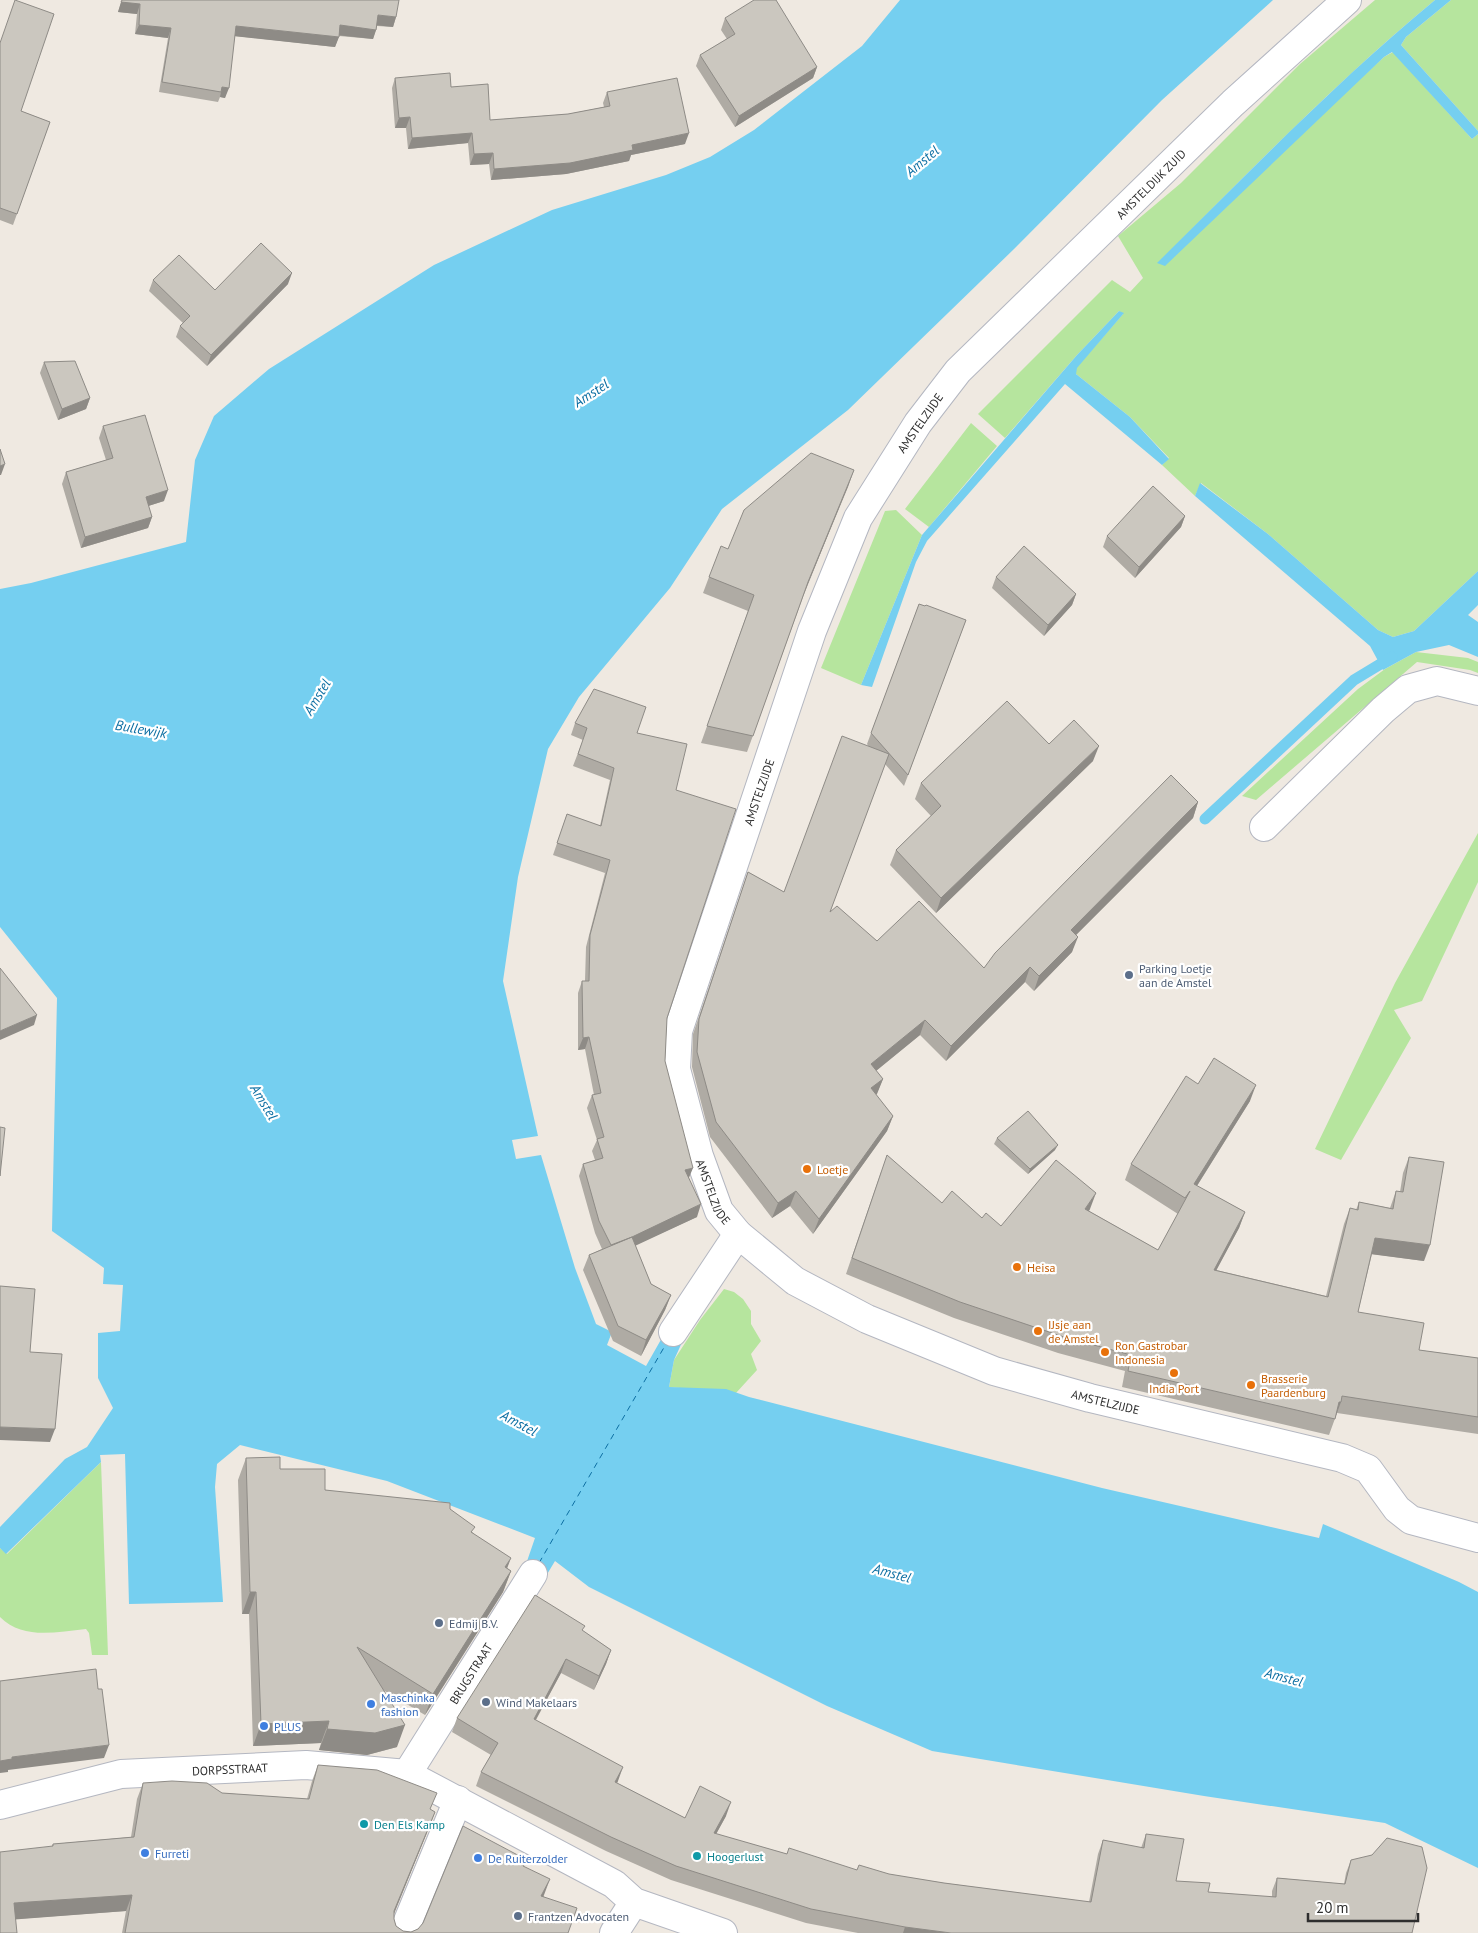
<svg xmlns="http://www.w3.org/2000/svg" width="1478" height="1933" font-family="'PT Sans',sans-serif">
  <rect width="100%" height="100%" fill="#efe9e1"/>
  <path fill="#b6e59e" d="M 1375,0 L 1435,0 C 1337,81 1248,173 1158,263 L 1384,57 L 1393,52 L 1472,139 L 1478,134 L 1478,571 L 1414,631 L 1393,637 L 1378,630 L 1268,534 L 1201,483 L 1195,496 L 1162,465 L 1169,458 L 1130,417 L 1076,374 L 1076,368 L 1123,314 L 1119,311 L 1077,355 L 1005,438 L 978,414 L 1112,280 L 1130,292 L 1143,278 L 1118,236 L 1181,183 L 1300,64 Z
    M 1451,0 L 1478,0 L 1478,131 L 1401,45 L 1406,37 Z
    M 971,423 L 997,446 L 929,527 L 905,509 Z
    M 896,510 L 922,535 L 861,685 L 821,668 L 885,511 Z
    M 1416,652 L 1468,658 L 1478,662 L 1478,673 L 1470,670 L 1417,662 L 1256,800 L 1242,796 L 1358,689 L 1385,669 Z
    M 1478,833 L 1478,882 L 1422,1001 L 1394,1010 L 1411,1038 L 1341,1160 L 1315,1149 L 1395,983 Z
    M 724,1289 L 734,1292 L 743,1299 L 751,1311 L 751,1324 L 761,1341 L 751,1354 L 757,1370 L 736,1393 L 669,1387 L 674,1360 L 700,1320 Z
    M 101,1462 L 108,1655 L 92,1655 L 89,1633 L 86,1629 C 55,1632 23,1640 0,1617 L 0,1548 L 7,1554 Z"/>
  <path fill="#75cff0" d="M 900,0 L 1273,0 L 1162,100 L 1014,249 L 848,410 L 722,509 L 670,588 L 579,697 L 548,749 L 518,877 L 503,981 L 538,1136 L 512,1140 L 516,1159 L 541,1155 L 575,1268 L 596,1324 L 612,1332 L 607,1345 L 646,1366 L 667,1329 L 684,1338 L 674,1360 L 669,1387 L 726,1389 L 749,1397 L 1102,1488 L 1319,1538 L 1323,1524 L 1459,1582 L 1478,1592 L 1478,1868 L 1385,1823 L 1204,1796 L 932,1751 L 827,1706 L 589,1587 L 555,1561 L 543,1581 L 525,1567 L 535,1538 L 387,1481 L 240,1445 L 217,1464 L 215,1487 L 223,1602 L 129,1604 L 125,1454 L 100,1455 L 101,1462 L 6,1554 L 0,1548 L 0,1527 L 65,1459 L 87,1447 L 113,1408 L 98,1378 L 98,1333 L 120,1331 L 123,1285 L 103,1284 L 104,1268 L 52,1231 L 57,998 L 0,927 L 0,589 L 31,583 L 186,542 L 195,460 L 214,416 L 269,369 L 434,265 L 552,210 L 666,175 L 710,157 L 754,130 L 862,46 Z
    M 1435,0 L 1451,0 L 1406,37 L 1401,45 L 1478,131 L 1478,134 L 1472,139 L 1392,52 L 1384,57 L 1165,266 L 1157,263 C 1248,173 1337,81 1435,0 Z
    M 1119,311 L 1124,313 L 1077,368 L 1076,374 L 1130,417 L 1169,459 L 1162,465 L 1065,384 L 927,541 L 916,562 L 872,687 L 861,685 L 922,535 L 1077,355 Z
    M 1200,483 L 1268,534 L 1378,630 L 1393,637 L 1414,631 L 1478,571 L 1478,605 L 1468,615 L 1478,622 L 1478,657 L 1449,645 L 1416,652 L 1383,670 L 1370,646 L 1195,496 Z"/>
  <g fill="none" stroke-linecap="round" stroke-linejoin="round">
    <path stroke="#75cff0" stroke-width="11" d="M 1205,819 L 1354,680 L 1392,657"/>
    <path stroke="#0d6fa3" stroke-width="1" stroke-dasharray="6 5" stroke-linecap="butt" d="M 539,1563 L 666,1344"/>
    <g stroke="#b4b7c1" stroke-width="30">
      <g id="minor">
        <path id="s1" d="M 1347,0 L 1233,103 L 958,371 L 918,423 L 858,518 L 812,631 L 678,1031 L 676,1069 L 699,1156 L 719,1211 L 738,1234 L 795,1281 L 867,1319 L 994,1371 L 1090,1398 L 1342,1458 L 1368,1469 L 1397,1509 L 1411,1520 L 1478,1538"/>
        <path d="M 1264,827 L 1383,710 L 1408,689 L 1437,681 L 1478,691"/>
        <path d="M 673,1332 L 738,1234"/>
        <path id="s2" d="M 407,1774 L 533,1574"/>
        <path id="s3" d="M 0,1805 L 121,1774 L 306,1765 L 407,1774 L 614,1884 L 634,1902 L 723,1933"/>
        <path d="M 403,1933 L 458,1800"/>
        <path d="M 614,1933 L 634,1902"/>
      </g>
    </g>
    <use href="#minor" stroke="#fff" stroke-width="28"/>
  </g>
  <path fill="#afaba4" d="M 122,0 L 396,17 L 393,27 L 377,26 L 376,30 L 373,39 L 339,36 L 335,47 L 235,36 L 225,98 L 220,97 L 218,102 L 159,92 L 168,38 L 135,34 L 137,14 L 118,12 Z
    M 725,18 L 817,67 L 813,78 L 735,127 L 696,66 L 700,55 L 727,39 L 721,30 Z
    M 0,42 L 21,111 L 50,122 L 13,225 L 0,220 Z
    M 395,78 L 451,87 L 490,120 L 568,114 L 604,107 L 603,103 L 607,92 L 685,144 L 631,155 L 629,161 L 566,174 L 491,180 L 489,164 L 470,165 L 468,143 L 408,149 L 406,128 L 395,128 L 392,88 Z
    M 153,280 L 215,290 L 288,284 L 207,366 L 176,337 L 180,326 L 183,323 L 149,291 Z
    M 44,362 L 90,398 L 86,409 L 58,420 L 40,373 Z
    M 103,426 L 164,501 L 148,506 L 152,517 L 148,528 L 81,548 L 62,484 L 66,472 L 106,460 L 99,438 Z
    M 854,470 L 803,597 L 747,752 L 701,743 L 748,611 L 703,593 L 709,577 L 728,549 Z
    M 1185,516 L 1181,527 L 1135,578 L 1103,547 L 1107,536 Z
    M 996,577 L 1076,594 L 1072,605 L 1044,636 L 992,588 Z
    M 919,604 L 966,620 L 904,786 L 885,764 L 830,912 L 877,941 L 984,968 L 1198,802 L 1193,818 L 1076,935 L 1072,952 L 1034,991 L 1025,982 L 946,1061 L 920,1035 L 876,1071 L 883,1079 L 876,1095 L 893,1116 L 887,1131 L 813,1234 L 790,1206 L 772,1218 L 710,1137 L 692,1067 L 693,1034 L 748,872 L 784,892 L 869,747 L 867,744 Z
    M 575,723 L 637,733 L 676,790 L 665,1061 L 697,1217 L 635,1245 L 651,1284 L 671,1295 L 665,1310 L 641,1356 L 613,1341 L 583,1270 L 589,1255 L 602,1249 L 595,1233 L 579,1176 L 583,1164 L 595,1160 L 592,1151 L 597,1140 L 587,1108 L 592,1095 L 594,1095 L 585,1049 L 578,1050 L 578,993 L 582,981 L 585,981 L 586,947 L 605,873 L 553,855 L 567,814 L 600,826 L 610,780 L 573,766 L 583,740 L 571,735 Z
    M 1049,744 L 1093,761 L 936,913 L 890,865 L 896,850 L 931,816 L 915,799 L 921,783 Z
    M 1198,1084 L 1250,1101 L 1197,1186 L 1245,1212 L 1239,1228 L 1216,1270 L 1326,1296 L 1344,1224 L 1350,1208 L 1356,1210 L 1359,1202 L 1390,1208 L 1396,1191 L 1400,1192 L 1403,1173 L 1409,1157 L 1424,1261 L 1372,1254 L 1358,1312 L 1419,1350 L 1478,1358 L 1478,1434 L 1337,1413 L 1329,1435 L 1122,1387 L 1125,1371 L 1058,1353 L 954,1318 L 846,1274 L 881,1172 L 942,1203 L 982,1218 L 1001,1226 L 1090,1209 L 1089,1211 L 1158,1250 L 1178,1214 L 1125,1180 L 1131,1164 Z
    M 997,1138 L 1055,1150 L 1028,1174 L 994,1144 Z
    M 246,1458 L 280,1469 L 325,1490 L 450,1509 L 507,1568 L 511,1571 L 503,1592 L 425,1715 L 383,1690 L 397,1747 L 367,1755 L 319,1750 L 321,1743 L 253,1746 L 249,1614 L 242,1614 L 238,1480 Z
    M 583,1631 L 611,1650 L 606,1664 L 594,1690 L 561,1673 L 536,1720 L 618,1781 L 617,1783 L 685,1818 L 726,1816 L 716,1834 L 787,1854 L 857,1870 L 944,1883 L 1089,1902 L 1098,1854 L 1103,1840 L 1141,1848 L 1146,1834 L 1176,1881 L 1208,1892 L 1272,1897 L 1272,1891 L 1277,1878 L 1344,1884 L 1346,1873 L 1351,1860 L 1412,1933 L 858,1933 L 806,1923 L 671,1880 L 606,1851 L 476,1786 L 481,1772 L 491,1755 L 452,1732 L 457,1718 Z
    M 318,1765 L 435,1812 L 394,1914 L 394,1919 L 396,1926 L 403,1931 L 411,1932 L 418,1929 L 527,1860 L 524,1866 L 568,1933 L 122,1933 L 126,1911 L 16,1919 L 0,1933 L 53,1844 L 131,1837 L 137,1799 L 143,1783 L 222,1793 L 307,1799 L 312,1781 Z"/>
  <path fill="#8e8b86" d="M 121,2 L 140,4 L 137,14 L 118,12 Z
    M 378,15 L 396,17 L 393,27 L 374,25 Z
    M 139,25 L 171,28 L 168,38 L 135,34 Z
    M 340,25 L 376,30 L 373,39 L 336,35 Z
    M 236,26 L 339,37 L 335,47 L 233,36 Z
    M 817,67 L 813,78 L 735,127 L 739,116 Z
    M 222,87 L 229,88 L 225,98 L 220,97 Z
    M 410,117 L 406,128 L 395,128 L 399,118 Z
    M 472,133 L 468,143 L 408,149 L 412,138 Z
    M 689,133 L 685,144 L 631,155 L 629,161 L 566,174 L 491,180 L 494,169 L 632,145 Z
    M 493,153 L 489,164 L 470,165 L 474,154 Z
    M 292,273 L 288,284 L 207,366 L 211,355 Z
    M 90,398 L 86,409 L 58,420 L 62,409 Z
    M 5,464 L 1,475 L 0,475 L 0,466 Z
    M 854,470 L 848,487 L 802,598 L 808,582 Z
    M 168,490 L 164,501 L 142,508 L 146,497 Z
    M 1185,516 L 1181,527 L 1135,578 L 1139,567 Z
    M 152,517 L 148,528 L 81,548 L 85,537 Z
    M 1076,594 L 1072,605 L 1044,636 L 1048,625 Z
    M 1099,746 L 1093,761 L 936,913 L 941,898 Z
    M 1198,802 L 1193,818 L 1065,946 L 1071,930 Z
    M 1078,937 L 1072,952 L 1034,991 L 1039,976 Z
    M 1030,967 L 1025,982 L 946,1061 L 951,1046 Z
    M 37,1015 L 34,1025 L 0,1040 L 0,1031 Z
    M 925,1020 L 920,1035 L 866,1079 L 871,1064 Z
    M 589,1037 L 585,1049 L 578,1050 L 583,1038 Z
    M 883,1079 L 877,1094 L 866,1103 L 871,1088 Z
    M 1256,1085 L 1250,1101 L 1188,1200 L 1194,1184 Z
    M 893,1116 L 887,1131 L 813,1234 L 819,1219 Z
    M 1058,1145 L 1055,1150 L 1028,1174 L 1030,1169 Z
    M 693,1168 L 688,1180 L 685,1170 Z
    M 796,1191 L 790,1206 L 772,1218 L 778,1203 Z
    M 1096,1193 L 1090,1209 L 1080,1225 L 1085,1209 Z
    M 701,1204 L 697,1217 L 607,1259 L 611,1246 Z
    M 1245,1212 L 1239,1228 L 1208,1286 L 1214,1270 Z
    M 1375,1238 L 1430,1245 L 1424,1261 L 1370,1254 Z
    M 671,1295 L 665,1310 L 641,1356 L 646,1340 Z
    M 1339,1402 L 1341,1402 L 1335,1418 Z
    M 0,1427 L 55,1429 L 50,1442 L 0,1440 Z
    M 511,1558 L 503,1579 L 505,1567 Z
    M 511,1571 L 503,1592 L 425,1715 L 433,1694 Z
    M 250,1592 L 256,1592 L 249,1614 L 242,1614 Z
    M 611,1650 L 606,1664 L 594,1690 L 599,1676 Z
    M 566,1659 L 561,1673 L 529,1732 L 534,1719 Z
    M 329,1721 L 321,1743 L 253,1746 L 261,1724 Z
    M 405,1725 L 397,1747 L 367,1755 L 319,1750 L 327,1729 Z
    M 109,1745 L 104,1758 L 8,1770 L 8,1772 L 0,1773 L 0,1761 L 12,1757 Z
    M 623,1767 L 618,1781 L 610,1796 L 615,1782 Z
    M 731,1802 L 726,1816 L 709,1847 L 714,1833 Z
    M 435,1812 L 429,1828 L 388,1928 L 394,1911 Z
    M 550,1879 L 544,1895 L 535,1912 L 541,1896 Z
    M 132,1895 L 126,1911 L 8,1920 L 14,1903 Z
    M 905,1927 L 951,1933 L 903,1933 Z"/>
  <path fill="#cbc7bf" stroke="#8e8b86" d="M 15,0 L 54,14 L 21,111 L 50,122 L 17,214 L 0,208 L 0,43 Z
    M 122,0 L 399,0 L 396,17 L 378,15 L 376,30 L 340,25 L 339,37 L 236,26 L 229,88 L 222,87 L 221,92 L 162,82 L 171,28 L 139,25 L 140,4 L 121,2 Z
    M 754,0 L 776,0 L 817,67 L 739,116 L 700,55 L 735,34 L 725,18 Z
    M 450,73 L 451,87 L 488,84 L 490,120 L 568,114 L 610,106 L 607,92 L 677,78 L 689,133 L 632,145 L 633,150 L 570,163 L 494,169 L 493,153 L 474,154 L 472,133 L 412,138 L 410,117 L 399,118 L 395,78 Z
    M 261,243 L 292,273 L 211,355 L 180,326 L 190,316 L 153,280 L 179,255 L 215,290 Z
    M 75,361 L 90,398 L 62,409 L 44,362 Z
    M 145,415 L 168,490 L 146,497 L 152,517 L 85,537 L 66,472 L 113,458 L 103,426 Z
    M 0,449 L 5,464 L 0,466 Z
    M 811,453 L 854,470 L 808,582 L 753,736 L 707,726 L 754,595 L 709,577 L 721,546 L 728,549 L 744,510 Z
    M 1153,486 L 1185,516 L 1139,567 L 1107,536 Z
    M 1024,546 L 1076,594 L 1048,625 L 996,577 Z
    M 919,604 L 925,606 L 926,605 L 966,620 L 908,775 L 871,733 Z
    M 594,689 L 646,707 L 637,733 L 687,744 L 676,790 L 736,809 L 667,1018 L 665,1061 L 693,1168 L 685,1170 L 701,1204 L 632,1237 L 611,1245 L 599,1221 L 583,1164 L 603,1158 L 597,1139 L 604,1137 L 592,1095 L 601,1093 L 589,1037 L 583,1038 L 582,981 L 589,981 L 590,935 L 610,860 L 557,843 L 567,814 L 601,826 L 614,768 L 578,754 L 587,728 L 575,723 Z
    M 1007,701 L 1049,744 L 1074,720 L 1099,746 L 941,898 L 896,850 L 941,806 L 921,783 Z
    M 842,736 L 889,754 L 830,912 L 837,906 L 877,941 L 919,901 L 984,968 L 995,953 L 1171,775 L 1198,802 L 1071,930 L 1078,937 L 1039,976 L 1030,967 L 951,1046 L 925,1020 L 871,1064 L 883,1079 L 871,1088 L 893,1116 L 819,1219 L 796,1191 L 778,1203 L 716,1122 L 697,1052 L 699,1019 L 748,872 L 784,892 Z
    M 0,968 L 37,1015 L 0,1031 Z
    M 1214,1058 L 1256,1085 L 1194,1184 L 1245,1212 L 1214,1270 L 1328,1297 L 1350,1208 L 1358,1210 L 1359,1202 L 1393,1209 L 1396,1191 L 1403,1192 L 1409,1157 L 1444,1162 L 1430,1245 L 1375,1238 L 1358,1312 L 1424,1323 L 1419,1350 L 1478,1358 L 1478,1417 L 1342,1396 L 1341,1402 L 1339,1402 L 1335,1419 L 1128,1371 L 1131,1355 L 1064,1337 L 960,1302 L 852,1258 L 887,1155 L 942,1203 L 952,1191 L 982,1218 L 986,1213 L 1001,1226 L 1056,1160 L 1096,1193 L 1085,1209 L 1158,1250 L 1190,1191 L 1185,1198 L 1131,1164 L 1186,1076 L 1198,1084 Z
    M 1028,1111 L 1058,1145 L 1030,1169 L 997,1138 Z
    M 0,1127 L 5,1128 L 0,1176 Z
    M 632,1237 L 651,1284 L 671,1295 L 646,1340 L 618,1326 L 589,1255 Z
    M 0,1286 L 35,1289 L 30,1352 L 62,1354 L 55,1429 L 0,1427 Z
    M 280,1457 L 280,1469 L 325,1469 L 325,1490 L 450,1503 L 450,1509 L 475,1527 L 471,1532 L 511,1558 L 505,1567 L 511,1571 L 433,1694 L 357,1647 L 405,1725 L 375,1733 L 327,1729 L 329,1721 L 261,1724 L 256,1592 L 250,1592 L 246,1458 Z
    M 535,1595 L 585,1626 L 582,1630 L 611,1650 L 599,1676 L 566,1659 L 534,1719 L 623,1767 L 615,1782 L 685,1818 L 700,1786 L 731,1802 L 714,1833 L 787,1854 L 789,1848 L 857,1870 L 859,1865 L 889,1874 L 944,1883 L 1091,1902 L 1103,1840 L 1144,1848 L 1146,1834 L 1184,1839 L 1176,1881 L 1210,1883 L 1208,1892 L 1276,1897 L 1277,1878 L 1345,1884 L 1351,1860 L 1372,1855 L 1387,1838 L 1422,1847 L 1427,1868 L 1412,1933 L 951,1933 L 905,1927 L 811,1909 L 676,1866 L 611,1837 L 481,1772 L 498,1743 L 457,1718 Z
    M 96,1669 L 98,1689 L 102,1689 L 109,1745 L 12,1757 L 12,1759 L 0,1761 L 0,1681 Z
    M 318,1765 L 377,1770 L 437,1793 L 430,1809 L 435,1812 L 394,1911 L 394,1919 L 396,1926 L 403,1931 L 411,1932 L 418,1929 L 423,1923 L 463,1826 L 527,1860 L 523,1866 L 550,1879 L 541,1896 L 577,1908 L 568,1933 L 125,1933 L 132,1895 L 14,1903 L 17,1933 L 0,1933 L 0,1852 L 53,1846 L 53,1844 L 134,1837 L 143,1783 L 172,1781 L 207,1783 L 222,1793 L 309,1799 Z"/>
  <g fill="#5c6f8a" stroke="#fff" stroke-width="2">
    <circle cx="1129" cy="975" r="5"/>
    <circle cx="439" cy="1623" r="5"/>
    <circle cx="486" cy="1702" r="5"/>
    <circle cx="518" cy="1916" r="5"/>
  </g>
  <g fill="#e8710a" stroke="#fff" stroke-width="2">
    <circle cx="807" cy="1169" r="5"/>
    <circle cx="1017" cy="1267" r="5"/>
    <circle cx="1038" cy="1331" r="5"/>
    <circle cx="1105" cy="1352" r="5"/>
    <circle cx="1174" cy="1373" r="5"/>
    <circle cx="1251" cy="1385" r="5"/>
  </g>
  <g fill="#3f7fe0" stroke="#fff" stroke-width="2">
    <circle cx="371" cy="1704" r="5"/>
    <circle cx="264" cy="1726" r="5"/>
    <circle cx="145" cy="1853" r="5"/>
    <circle cx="478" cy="1858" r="5"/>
  </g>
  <g fill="#0f9aa8" stroke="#fff" stroke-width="2">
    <circle cx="364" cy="1824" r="5"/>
    <circle cx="697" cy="1856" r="5"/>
  </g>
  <g text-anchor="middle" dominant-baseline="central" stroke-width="4.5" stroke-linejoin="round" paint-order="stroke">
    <g font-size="12" fill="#2e2e2e" stroke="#fff">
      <text transform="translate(1151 184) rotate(-45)">AMSTELDIJK ZUID</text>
      <text transform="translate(920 423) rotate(-55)">AMSTELZIJDE</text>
      <text transform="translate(759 792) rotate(-71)">AMSTELZIJDE</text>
      <text stroke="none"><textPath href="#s1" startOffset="1426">AMSTELZIJDE</textPath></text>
      <text stroke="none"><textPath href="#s1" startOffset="1884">AMSTELZIJDE</textPath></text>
      <text stroke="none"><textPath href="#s2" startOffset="119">BRUGSTRAAT</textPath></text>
      <text stroke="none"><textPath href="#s3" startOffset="234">DORPSSTRAAT</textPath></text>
    </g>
    <g font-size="12" fill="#4e5e75" stroke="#fff" text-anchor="start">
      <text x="1139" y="968">Parking Loetje<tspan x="1139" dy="14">aan de Amstel</tspan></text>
      <text x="449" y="1623">Edmij B.V.</text>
      <text x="496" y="1702">Wind Makelaars</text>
      <text x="528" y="1916">Frantzen Advocaten</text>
    </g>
    <g font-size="12" fill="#c56008" stroke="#fff" text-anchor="start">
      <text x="817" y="1169">Loetje</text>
      <text x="1027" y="1267">Heisa</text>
      <text x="1048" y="1324">IJsje aan<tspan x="1048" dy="14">de Amstel</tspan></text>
      <text x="1115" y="1345">Ron Gastrobar<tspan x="1115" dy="14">Indonesia</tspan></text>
      <text x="1261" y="1378">Brasserie<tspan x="1261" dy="14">Paardenburg</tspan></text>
      <text x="1174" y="1388" text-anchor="middle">India Port</text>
    </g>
    <g font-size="12" fill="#366cbe" stroke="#fff" text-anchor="start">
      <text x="381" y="1697">Maschinka<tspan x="381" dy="14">fashion</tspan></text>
      <text x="274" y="1726">PLUS</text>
      <text x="155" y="1853">Furreti</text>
      <text x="488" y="1858">De Ruiterzolder</text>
    </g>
    <g font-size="12" fill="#0d838f" stroke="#fff" text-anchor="start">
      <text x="374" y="1824">Den Els Kamp</text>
      <text x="707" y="1856">Hoogerlust</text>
    </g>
    <g font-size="14" font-style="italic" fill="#0d6fa3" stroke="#fff">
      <text transform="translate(922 161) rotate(-40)">Amstel</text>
      <text transform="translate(591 393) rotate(-33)">Amstel</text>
      <text transform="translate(317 697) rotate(-59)">Amstel</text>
      <text transform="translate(141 729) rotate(10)">Bullewijk</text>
      <text transform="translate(264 1102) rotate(59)">Amstel</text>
      <text transform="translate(519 1423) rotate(28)">Amstel</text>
      <text transform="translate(892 1573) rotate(15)">Amstel</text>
      <text transform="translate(1284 1677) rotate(15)">Amstel</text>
    </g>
  </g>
  <path d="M1308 1913v8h110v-8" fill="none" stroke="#2e2e2e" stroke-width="2.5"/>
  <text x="1316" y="1913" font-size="15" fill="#2e2e2e" stroke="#ffffff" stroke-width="4" paint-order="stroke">20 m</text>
</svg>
